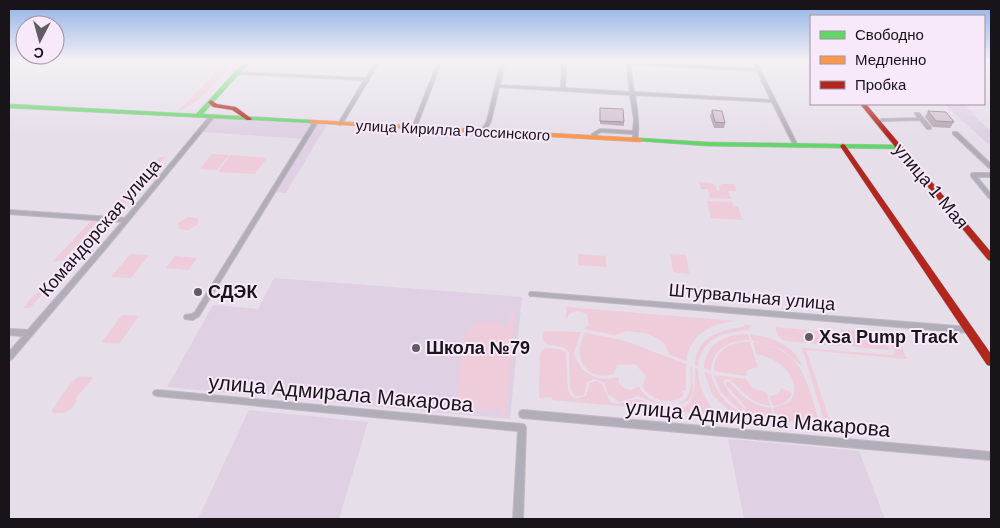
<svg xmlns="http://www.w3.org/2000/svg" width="1000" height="528" font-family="Arial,sans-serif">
  <rect width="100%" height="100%" fill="#e6dee9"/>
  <path fill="#dfd1e3" d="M 944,104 L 964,104 L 974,113 L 971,113 L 991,131 L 991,144 L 987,143 Z
    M 214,118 L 324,124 L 326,126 L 286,193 L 276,192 L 308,139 L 203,132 L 211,119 Z
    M 274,278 L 522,297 L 510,419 L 167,387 L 213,305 L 258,309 Z
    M 249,410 L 368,422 L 339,519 L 198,519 Z
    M 728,439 L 859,451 L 885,519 L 744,519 Z"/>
  <path fill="#efccda" d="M 227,61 L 235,61 C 218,79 202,103 178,111 Z
    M 212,154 L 229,155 L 217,170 L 200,169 Z
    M 230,155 L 267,158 L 255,174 L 218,172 Z
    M 159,157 L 165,157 L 113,215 L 107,215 L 133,186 L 138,184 L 138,181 Z
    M 699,182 L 711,183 L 716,186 L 717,190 L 720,191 L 719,186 L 722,184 L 734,184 L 736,191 L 728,191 L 731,199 L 710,198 L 708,189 L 701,189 Z
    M 707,201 L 732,202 L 733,206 L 738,206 L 742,220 L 711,218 Z
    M 188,217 L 198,218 L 198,224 L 189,230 L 179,229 L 178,223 Z
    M 92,220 L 99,220 L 63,260 L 52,262 Z
    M 102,221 L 108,221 L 30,308 L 23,308 L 59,267 L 65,264 L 65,261 Z
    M 130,254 L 149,255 L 131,278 L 111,277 Z
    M 578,254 L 606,256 L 606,267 L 578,265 Z
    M 670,254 L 686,255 L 689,274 L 673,272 Z
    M 175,256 L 197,258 L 188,270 L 166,268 Z
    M 566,307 L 737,321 C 711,323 690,334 686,361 L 670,355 L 663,342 L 649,334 L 627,331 L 615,335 L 584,329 L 589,325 L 587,315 C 579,309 570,310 566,320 Z
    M 510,310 L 515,311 L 506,417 L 500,417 L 500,405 C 485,415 460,412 457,390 C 460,374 460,348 467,334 C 474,318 496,320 508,329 Z
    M 122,315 L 139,316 L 119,344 L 102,342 Z
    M 745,324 L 750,326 L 749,330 C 725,332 701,337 698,366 L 695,365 C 696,337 720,330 744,327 Z
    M 775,327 L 839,333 L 842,344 L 839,346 L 785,341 L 778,336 Z
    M 840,329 L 845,330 L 847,333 L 849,333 L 848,330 L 881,333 L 890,350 L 853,347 L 851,341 L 845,341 Z
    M 543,331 L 581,332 L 574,353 C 578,373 599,383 618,377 L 619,384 L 625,389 L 632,390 L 639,386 C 645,403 680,415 689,393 C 693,385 690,374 690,366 L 692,367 L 693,392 L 689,400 L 681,404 L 660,405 L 638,396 L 619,402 L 608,394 L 605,383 L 594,379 L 587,382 L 584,395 L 575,396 L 570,388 L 569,352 L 563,347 L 546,344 L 542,339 Z
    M 887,331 L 895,332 L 907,359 L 806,350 L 832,427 L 826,427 L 802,348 L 893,355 L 895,352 L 885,333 Z
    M 585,333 L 622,340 L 686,364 L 686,391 L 683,390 L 683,396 C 669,406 651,400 642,386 L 646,376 L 635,364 L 617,365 L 614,374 C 586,383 571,356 585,333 Z
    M 748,334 L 750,340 C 730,340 712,348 711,371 L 704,368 C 705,343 726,334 748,334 Z
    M 750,334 C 770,337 795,345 802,366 L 781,349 L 752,340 Z
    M 750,342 L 758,367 L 747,370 L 746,376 L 714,371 C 714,349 731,342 750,342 Z
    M 753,342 C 804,348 807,383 820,424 L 777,420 L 773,408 L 790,402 C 805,379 778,357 756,354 Z
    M 545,348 L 560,349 L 566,352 L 568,390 L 570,395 L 576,398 L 586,396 L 590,383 L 597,381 L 603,385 C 611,412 616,403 636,399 C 643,400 648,404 655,406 C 692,418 696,398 695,368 L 698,369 C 698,387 706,401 718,415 L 552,400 L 552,397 L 539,398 L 540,354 Z
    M 704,372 L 711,374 C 713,388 729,410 744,413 L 746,407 L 726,385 L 726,382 L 730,382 C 741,396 753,406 771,408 L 775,420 L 734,416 L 712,394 Z
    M 714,375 L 746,379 L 752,388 L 767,393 L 770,406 C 746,403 737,381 726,379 L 723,382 L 730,394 L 743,407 L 742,411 L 739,409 L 720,391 Z
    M 79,376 L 91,377 L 92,379 L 76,398 L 77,401 C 69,412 66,414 53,413 L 52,410 C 59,401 70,381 79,376 Z
    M 782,388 L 792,393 C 789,402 782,405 773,406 L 770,396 L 777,395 Z"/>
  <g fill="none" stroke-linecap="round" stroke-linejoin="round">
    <g stroke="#c0bac3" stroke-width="2">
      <path id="street" d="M 376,61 L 380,61 L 342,124 L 340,125 L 338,124 L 364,80 L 237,74 L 235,73 L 237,72 L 366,78 Z
        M 438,61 L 442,61 L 416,128 L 416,129 L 412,129 L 412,128 Z
        M 501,61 L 505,61 L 500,85 L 561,88 L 562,61 L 566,61 L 565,88 L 630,92 L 626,61 L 756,69 L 752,61 L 756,61 L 798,146 L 796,147 L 794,146 L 772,102 L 635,95 C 637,110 640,126 637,141 L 633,141 L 633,134 L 601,132 L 597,134 L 597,138 L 595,139 L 593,138 L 592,134 L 600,129 L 633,131 L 634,119 L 630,95 L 499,87 L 491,121 L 485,132 L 481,132 L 481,131 L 487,121 ZM 630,64 L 757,71 L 771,100 L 634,92 Z
        M 915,113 L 919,113 L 931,127 L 931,129 L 927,129 L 920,120 L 882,121 L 880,120 L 882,119 L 918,118 L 915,114 Z
        M 210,116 L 214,116 L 214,117 L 108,246 L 12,359 L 9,360 L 9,352 L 23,336 L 9,335 L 9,329 L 28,330 L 122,222 L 9,214 L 9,210 L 125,218 Z
        M 314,121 L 318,121 L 318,122 L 199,316 L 193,320 L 185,319 L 184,317 L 185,315 L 192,314 L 195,312 Z
        M 953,132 L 957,132 L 991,164 L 991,168 L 989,168 L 953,134 Z
        M 973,173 L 991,173 L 991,177 L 977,177 L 991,194 L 991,199 L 989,198 L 971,176 L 971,174 Z
        M 530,292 L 532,292 L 969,327 L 971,328 L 972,330 L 971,332 L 969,333 L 532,296 L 530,296 L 529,294 Z
        M 157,390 L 522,424 L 525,425 L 526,428 L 523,519 L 513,519 L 518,431 L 157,396 L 154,395 L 153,393 L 154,391 Z
        M 523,410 L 991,452 L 991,460 L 523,418 L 520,417 L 519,414 L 520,411 Z"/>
    </g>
    <g stroke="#c0bac3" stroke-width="1">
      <path id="fast" d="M 245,61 L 251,61 L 203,114 L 311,120 L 313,121 L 313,123 L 9,108 L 9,104 L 196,114 Z
        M 640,138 L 707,142 L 898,145 L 901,147 L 898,149 L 707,146 L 638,141 L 637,140 Z"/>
    </g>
    <g stroke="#c0bac3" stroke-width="1">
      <path id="slow" d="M 311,120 L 640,138 L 643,140 L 640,142 L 309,123 L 309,121 Z"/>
    </g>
    <g stroke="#c0bac3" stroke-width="1">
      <path id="jam" d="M 211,100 L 217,104 L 236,107 L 252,119 L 251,120 L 247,120 L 232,110 L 213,107 L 208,102 Z
        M 860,104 L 866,104 L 991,252 L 991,261 L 988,260 Z
        M 843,144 L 845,145 L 991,354 L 991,366 L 987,365 L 840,146 Z"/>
    </g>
    <use href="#street" fill="#b2aeb9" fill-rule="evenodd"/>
    <use href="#fast" fill="#63d668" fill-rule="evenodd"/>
    <use href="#slow" fill="#ff974d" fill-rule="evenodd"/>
    <use href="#jam" fill="#b3261e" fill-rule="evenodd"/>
  </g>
  <path fill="#b7a8b4" d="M 600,108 L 624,122 L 624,126 L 600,124 Z
    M 712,110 L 725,123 L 724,128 L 714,128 L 710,116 Z
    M 928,111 L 954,122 L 950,128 L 933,127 L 925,117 Z"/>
  <path fill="#d5c3d1" stroke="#958892" d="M 600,108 L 623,109 L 624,122 L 600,121 Z
    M 712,110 L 722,111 L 725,123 L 715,122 Z
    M 928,111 L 946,112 L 954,122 L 936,121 Z"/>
  <linearGradient id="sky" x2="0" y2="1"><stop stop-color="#8eb0e5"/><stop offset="0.45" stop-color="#f4f0f5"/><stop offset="1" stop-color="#f4f0f5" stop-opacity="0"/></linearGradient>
  <rect width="1000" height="135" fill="url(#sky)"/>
  <g fill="#615b62" stroke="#f7e8fa" stroke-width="2">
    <circle cx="198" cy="292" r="5"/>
    <circle cx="809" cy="337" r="5"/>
    <circle cx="416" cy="348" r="5"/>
  </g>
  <g text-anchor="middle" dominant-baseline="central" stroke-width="4" stroke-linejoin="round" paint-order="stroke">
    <g font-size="15" fill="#19141a" stroke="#f7e8fa">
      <text transform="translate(453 130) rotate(3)">улица Кирилла Россинского</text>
    </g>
    <g font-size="18" fill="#19141a" stroke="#f7e8fa">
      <text transform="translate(931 186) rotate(50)">улица 1 Мая</text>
      <text transform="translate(100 228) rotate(-49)">Командорская улица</text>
      <text transform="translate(752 297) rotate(5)">Штурвальная улица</text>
    </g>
    <g font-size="18" font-weight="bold" fill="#19141a" stroke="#f7e8fa" text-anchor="start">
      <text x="208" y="292">СДЭК</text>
      <text x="819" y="337">Xsa Pump Track</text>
      <text x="426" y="348">Школа №79</text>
    </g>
    <g font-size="21" fill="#19141a" stroke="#f7e8fa">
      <text transform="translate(341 393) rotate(5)">улица Адмирала Макарова</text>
      <text transform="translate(758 418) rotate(5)">улица Адмирала Макарова</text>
    </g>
  </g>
  <rect width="1000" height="528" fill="none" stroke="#19141a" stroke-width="20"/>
  <rect x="810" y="15" width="175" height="90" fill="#f7e8fa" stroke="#9e93a0"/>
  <rect x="820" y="31" width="25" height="8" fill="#63d668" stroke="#9e93a0"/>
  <text x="855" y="40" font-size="15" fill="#19141a">Свободно</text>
  <rect x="820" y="56" width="25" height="8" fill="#ff974d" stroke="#9e93a0"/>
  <text x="855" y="65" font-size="15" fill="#19141a">Медленно</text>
  <rect x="820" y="81" width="25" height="8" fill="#b3261e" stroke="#9e93a0"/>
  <text x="855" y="90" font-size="15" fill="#19141a">Пробка</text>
  <g transform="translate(40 40) rotate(186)"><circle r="24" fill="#f7e8fa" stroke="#9e93a0"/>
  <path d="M0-4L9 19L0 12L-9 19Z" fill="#615b62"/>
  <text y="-8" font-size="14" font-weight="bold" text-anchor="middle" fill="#19141a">С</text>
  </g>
</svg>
